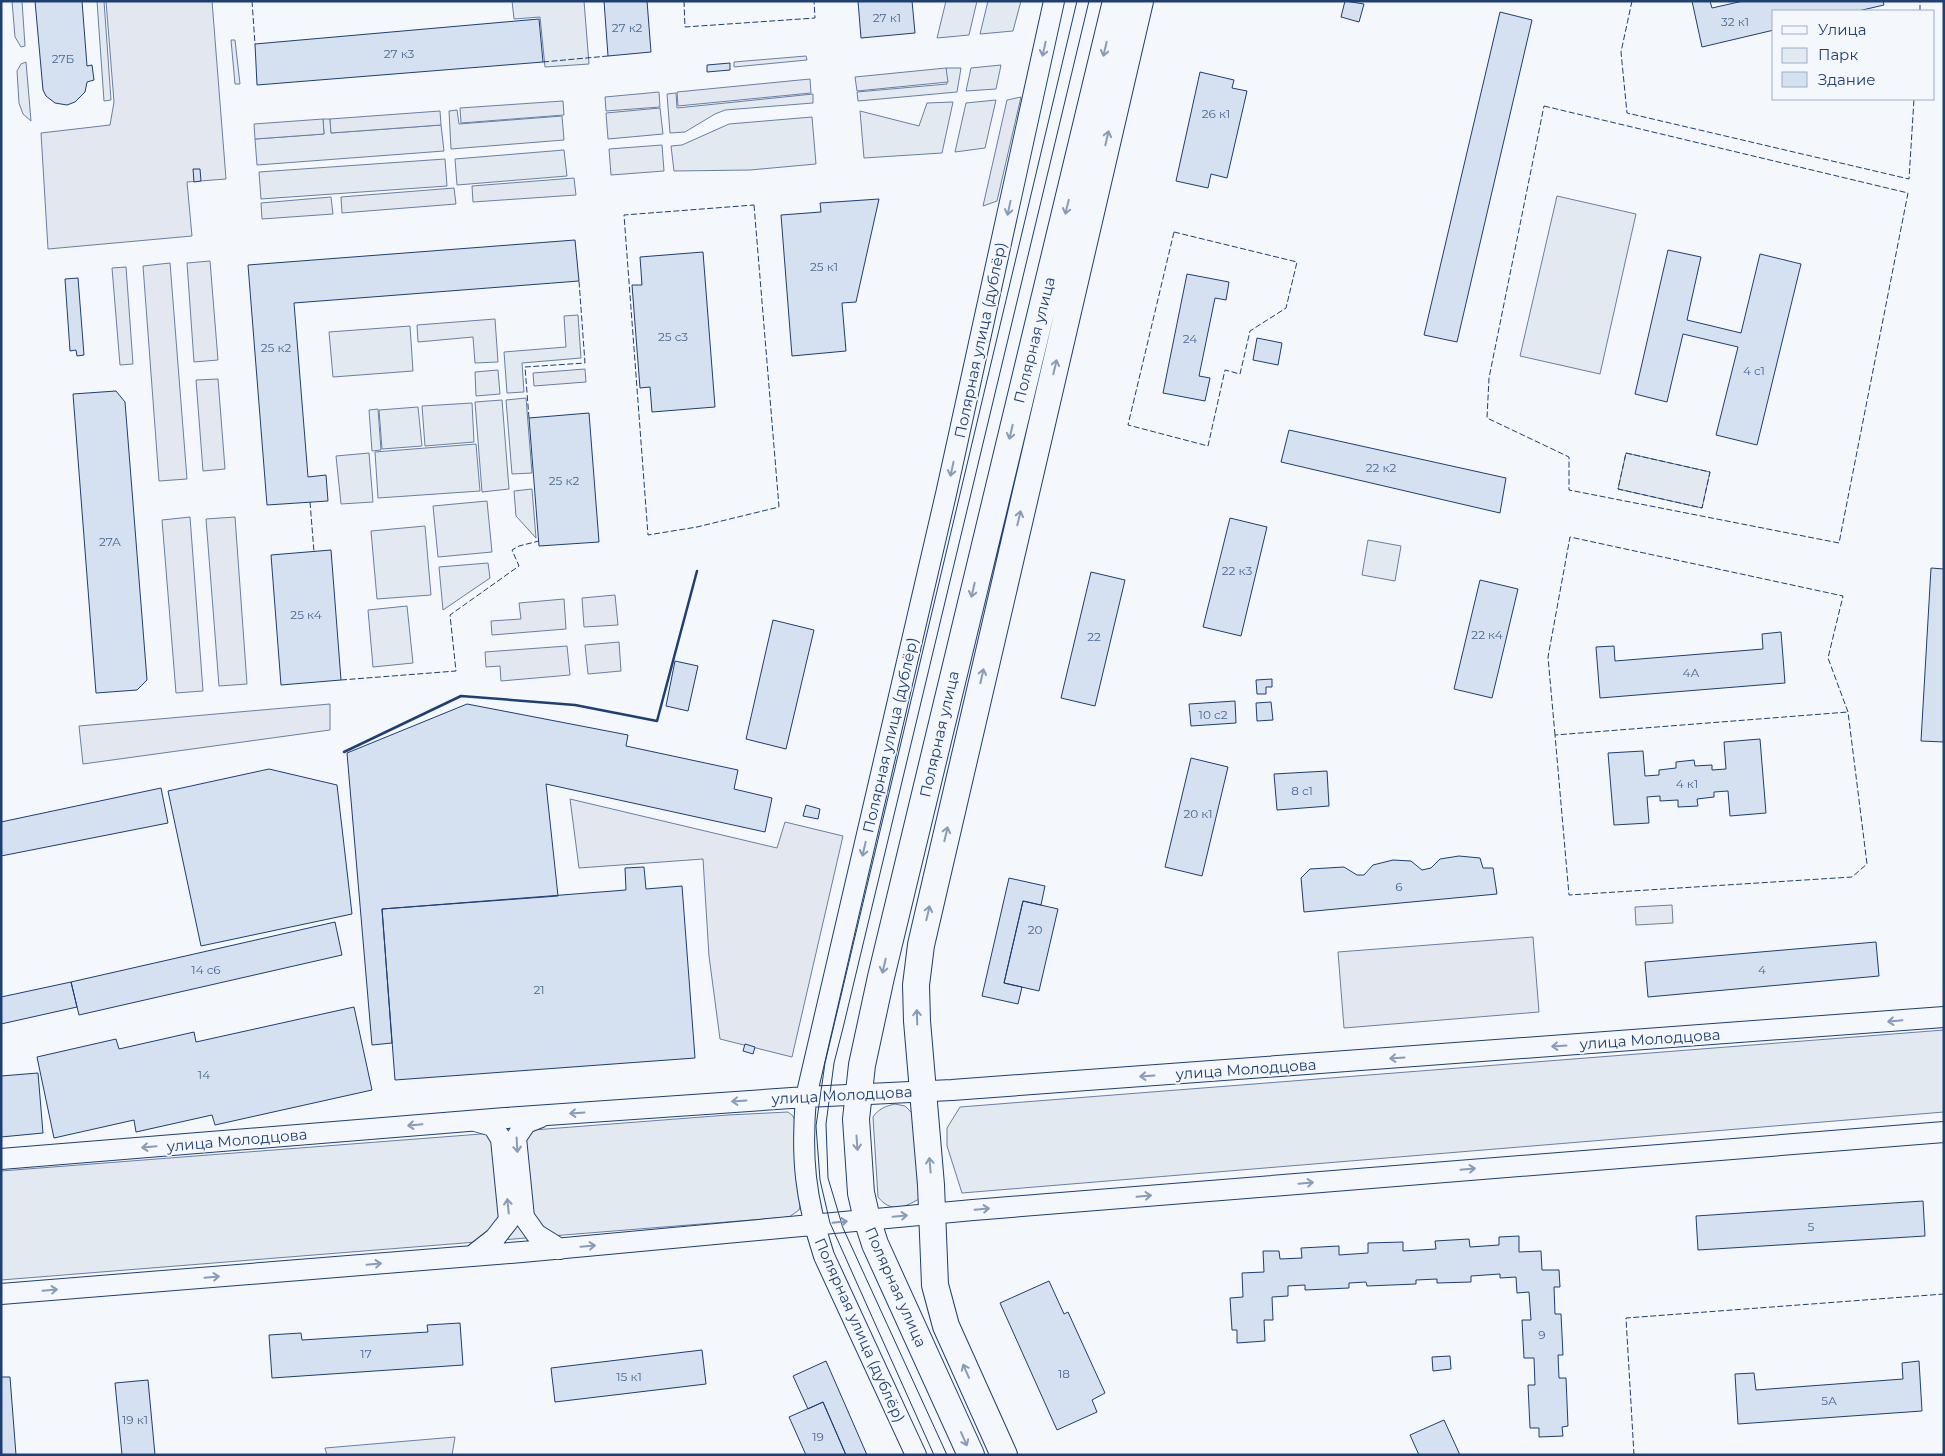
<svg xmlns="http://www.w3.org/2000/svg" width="1945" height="1456" font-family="Montserrat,sans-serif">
  <rect width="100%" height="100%" fill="#f4f7fb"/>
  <path fill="#e3e9f0" stroke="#687fa3" d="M 12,1 L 22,1 L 25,46 L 21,47 L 15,37 Z
    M 97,1 L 104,1 L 111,100 L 104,101 Z
    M 512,1 L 584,1 L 589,64 L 545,67 L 540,17 L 514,19 Z
    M 946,1 L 977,1 L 969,35 L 937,38 Z
    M 988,1 L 1021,1 L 1013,31 L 980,34 Z
    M 231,40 L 235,40 L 240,84 L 235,84 Z
    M 806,56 L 807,60 L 734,67 L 734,62 Z
    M 26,62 L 31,121 L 23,114 L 19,103 L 17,71 L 21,64 Z
    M 1001,65 L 996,89 L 966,91 L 971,68 Z
    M 946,68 L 961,68 L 957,92 L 858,101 L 857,92 L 947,84 Z
    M 676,93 L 677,108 L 813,94 L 813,103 L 725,110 L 715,114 L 685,132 L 670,133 L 667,94 Z
    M 996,100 L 985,148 L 955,152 L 966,103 Z
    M 953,102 L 942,153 L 864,158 L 860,111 L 919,126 L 927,103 Z
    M 660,108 L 663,134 L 608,139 L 606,113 Z
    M 457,110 L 459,124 L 562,116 L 564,140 L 451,149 L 449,111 Z
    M 812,117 L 816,164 L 750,170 L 674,171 L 671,146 L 682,145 L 729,124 Z
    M 323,119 L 330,119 L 331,133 L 441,125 L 444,151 L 257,165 L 255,139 L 324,134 Z
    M 662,145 L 664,171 L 611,175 L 609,149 Z
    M 564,150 L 567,176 L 457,185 L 455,159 Z
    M 445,159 L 447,186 L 261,199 L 259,172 Z
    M 1557,196 L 1636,214 L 1600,374 L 1520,356 Z
    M 578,315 L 581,358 L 522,363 L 524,392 L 507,393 L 504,352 L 566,347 L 564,316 Z
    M 495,319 L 498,362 L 475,363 L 473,337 L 418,342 L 417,325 Z
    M 410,326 L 413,371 L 333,377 L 329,332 Z
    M 498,370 L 500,394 L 476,396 L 475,372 Z
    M 526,398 L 532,473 L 512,474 L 506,400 Z
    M 502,400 L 509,489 L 482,492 L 475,402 Z
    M 472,403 L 474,442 L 425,446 L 422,406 Z
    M 418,407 L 422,446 L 382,449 L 379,410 Z
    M 378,409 L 381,450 L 372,451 L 369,410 Z
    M 476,444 L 480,491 L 378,498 L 375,452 Z
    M 369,453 L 373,502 L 341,504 L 336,456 Z
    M 1626,453 L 1710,472 L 1702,508 L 1618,489 Z
    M 532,489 L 536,538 L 516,516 L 514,491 Z
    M 487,501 L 492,552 L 438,557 L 433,506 Z
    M 425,526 L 431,595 L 377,599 L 371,531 Z
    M 1368,540 L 1401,546 L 1395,581 L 1362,575 Z
    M 488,563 L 490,578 L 443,610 L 439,567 Z
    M 407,606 L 413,663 L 373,667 L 368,610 Z
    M 1944,1030 L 1944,1112 L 962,1193 L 947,1146 L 947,1128 L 960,1107 Z
    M 895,1104 L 905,1106 L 915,1116 L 919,1199 C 903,1208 891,1213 878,1197 L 873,1117 C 878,1109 886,1106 895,1104 Z
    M 788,1112 L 793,1116 L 796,1123 L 800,1206 L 799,1210 L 789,1217 L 1,1280 L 1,1171 L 728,1115 Z
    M 455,1437 L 452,1455 L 327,1455 L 325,1448 Z"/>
  <path fill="#e3e8f0" stroke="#687fa3" d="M 106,1 L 212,1 L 226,179 L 187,182 L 192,236 L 48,249 L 41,133 L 110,125 L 114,102 Z
    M 946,68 L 948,82 L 857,91 L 855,77 Z
    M 810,79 L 811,93 L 678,106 L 677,92 Z
    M 659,92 L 660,107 L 606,111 L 605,97 Z
    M 1021,97 L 997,201 L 983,206 L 1007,100 Z
    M 563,101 L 564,115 L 461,123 L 460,108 Z
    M 440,111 L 441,125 L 331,133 L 330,119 Z
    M 323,119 L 324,134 L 255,139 L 254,124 Z
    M 574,178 L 576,195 L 473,202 L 472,186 Z
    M 454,188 L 456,204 L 342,213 L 341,197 Z
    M 331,197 L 333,214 L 262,219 L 261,203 Z
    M 210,261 L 218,360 L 194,362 L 187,263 Z
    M 170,263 L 187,479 L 159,481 L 143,266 Z
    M 126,267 L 133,364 L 120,365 L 112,268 Z
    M 585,369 L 586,382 L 534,386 L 533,373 Z
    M 218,379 L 225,469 L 203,471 L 196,380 Z
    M 190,517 L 203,691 L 176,693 L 162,520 Z
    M 235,517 L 247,684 L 219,686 L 206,519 Z
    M 615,595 L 618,625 L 584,627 L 582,598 Z
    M 564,599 L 566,629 L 492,635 L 491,621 L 521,619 L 519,603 Z
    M 619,642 L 621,671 L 588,674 L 585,645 Z
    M 567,646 L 570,675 L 501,681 L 500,666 L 486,667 L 485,652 Z
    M 330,704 L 330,730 L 83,764 L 79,726 Z
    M 570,799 L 777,848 L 785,822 L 843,836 L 792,1057 L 720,1039 L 709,956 L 703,859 L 579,868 Z
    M 1672,905 L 1673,923 L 1636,925 L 1635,907 Z
    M 1533,937 L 1539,1012 L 1344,1028 L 1338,952 Z"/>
  <path fill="#d5e0f0" stroke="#1d3f73" d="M 35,1 L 82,1 L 87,66 L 92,65 L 94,80 L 87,82 L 85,92 L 75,102 L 67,105 L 55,103 L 46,96 L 43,90 Z
    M 604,1 L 647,1 L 651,52 L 608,56 Z
    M 858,1 L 912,1 L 915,33 L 861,38 Z
    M 1345,1 L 1364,4 L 1359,22 L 1341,17 Z
    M 1692,1 L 1710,1 L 1712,8 L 1743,1 L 1883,1 L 1884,5 L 1858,11 L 1774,11 L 1774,30 L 1702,47 Z
    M 1500,12 L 1532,20 L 1457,342 L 1424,335 Z
    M 539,19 L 543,62 L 257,85 L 255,44 Z
    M 730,63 L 730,70 L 707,72 L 707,65 Z
    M 1200,72 L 1234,80 L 1232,88 L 1247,91 L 1227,178 L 1211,174 L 1208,188 L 1176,181 Z
    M 193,169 L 200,169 L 201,181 L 194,182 Z
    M 879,199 L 856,302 L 842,303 L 846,351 L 792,356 L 781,215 L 821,212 L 820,203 Z
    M 575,240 L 579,281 L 294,303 L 308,477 L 326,475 L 328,501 L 267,505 L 248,265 Z
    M 1668,250 L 1701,257 L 1687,320 L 1741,333 L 1760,254 L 1801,264 L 1757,445 L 1716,435 L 1738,347 L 1683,334 L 1667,402 L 1635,394 Z
    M 703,252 L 715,407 L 652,412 L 650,387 L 640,388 L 632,285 L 642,285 L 640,257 Z
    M 1187,274 L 1229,282 L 1226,300 L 1215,298 L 1199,376 L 1210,378 L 1205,401 L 1163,393 Z
    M 78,278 L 84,355 L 77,356 L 76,350 L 70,351 L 65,279 Z
    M 1257,338 L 1282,343 L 1278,365 L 1253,360 Z
    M 116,391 L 125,402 L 147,680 L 137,690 L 96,693 L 73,394 Z
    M 589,413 L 599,542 L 539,546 L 529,418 Z
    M 1289,430 L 1506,478 L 1500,513 L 1281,462 Z
    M 1230,518 L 1267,527 L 1241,636 L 1203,627 Z
    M 331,550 L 341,680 L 281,685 L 271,555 Z
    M 1931,568 L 1944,569 L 1944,742 L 1921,741 Z
    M 1091,572 L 1125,580 L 1095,706 L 1061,698 Z
    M 1480,580 L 1518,589 L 1492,698 L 1454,689 Z
    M 773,620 L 814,630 L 786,749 L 746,739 Z
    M 1781,632 L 1785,683 L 1600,698 L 1596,647 L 1614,646 L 1615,661 L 1763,649 L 1762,634 Z
    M 675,661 L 698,666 L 688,711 L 666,706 Z
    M 1272,679 L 1272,687 L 1266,687 L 1266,694 L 1257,694 L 1256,680 Z
    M 1235,701 L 1236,723 L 1191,726 L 1189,704 Z
    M 1271,702 L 1273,720 L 1257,721 L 1256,703 Z
    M 467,704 L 628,735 L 626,746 L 738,770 L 734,789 L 772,798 L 765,832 L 546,784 L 558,896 L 382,909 L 392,1043 L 372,1045 L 347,753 Z
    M 1760,739 L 1766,813 L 1730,816 L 1728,791 L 1714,792 L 1714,797 L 1697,799 L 1698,806 L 1678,807 L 1678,800 L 1660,801 L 1660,796 L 1647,797 L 1649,823 L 1614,825 L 1608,753 L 1643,751 L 1645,776 L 1659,775 L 1659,770 L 1676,768 L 1676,762 L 1694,760 L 1695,766 L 1712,765 L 1712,770 L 1726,769 L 1724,742 Z
    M 1191,758 L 1228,767 L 1202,876 L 1165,867 Z
    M 269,769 L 337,785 L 352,914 L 201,946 L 168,791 Z
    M 1327,771 L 1329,806 L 1277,810 L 1274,774 Z
    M 161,788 L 168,823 L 1,856 L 1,822 Z
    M 806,805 L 820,809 L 818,819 L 803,816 Z
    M 1459,856 L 1480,858 L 1483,868 L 1493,868 L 1497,894 L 1304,912 L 1301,878 L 1310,869 L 1344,867 L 1357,875 L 1364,875 L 1373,865 L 1393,860 L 1411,861 L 1422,870 L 1431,868 L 1440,859 Z
    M 644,867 L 646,889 L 682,886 L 695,1058 L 395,1080 L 382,909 L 626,890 L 625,868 Z
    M 1009,878 L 1045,886 L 1041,905 L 1023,901 L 1004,983 L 1022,987 L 1018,1004 L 982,996 Z
    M 1023,901 L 1058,909 L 1039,991 L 1004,983 Z
    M 335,922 L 342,955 L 79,1015 L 71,982 Z
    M 1876,942 L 1879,976 L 1648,997 L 1645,962 Z
    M 71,982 L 77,1007 L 1,1024 L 1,997 Z
    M 354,1007 L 372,1090 L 215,1125 L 212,1115 L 136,1132 L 134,1120 L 54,1138 L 37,1057 L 116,1039 L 119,1049 L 194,1032 L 196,1042 Z
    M 745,1044 L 755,1047 L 753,1054 L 743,1051 Z
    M 38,1073 L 43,1133 L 1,1137 L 1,1076 Z
    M 1923,1201 L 1925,1236 L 1698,1250 L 1696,1216 Z
    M 1519,1236 L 1519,1252 L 1541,1251 L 1542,1270 L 1559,1270 L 1560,1287 L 1554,1287 L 1555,1314 L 1561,1314 L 1563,1355 L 1558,1355 L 1559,1378 L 1566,1378 L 1568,1426 L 1562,1427 L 1563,1436 L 1539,1437 L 1539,1428 L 1530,1428 L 1528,1385 L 1535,1385 L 1534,1358 L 1524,1358 L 1522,1320 L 1531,1320 L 1529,1292 L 1517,1293 L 1516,1277 L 1500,1278 L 1500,1274 L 1471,1276 L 1471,1282 L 1437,1283 L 1437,1279 L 1416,1280 L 1416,1284 L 1367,1286 L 1366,1282 L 1349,1283 L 1349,1288 L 1305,1290 L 1305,1285 L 1288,1286 L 1288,1296 L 1272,1297 L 1273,1320 L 1264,1320 L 1265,1341 L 1237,1343 L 1237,1330 L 1232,1330 L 1230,1298 L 1243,1297 L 1242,1273 L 1264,1272 L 1263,1251 L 1279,1251 L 1280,1259 L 1302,1258 L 1301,1248 L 1339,1246 L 1339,1255 L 1368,1253 L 1368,1243 L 1403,1242 L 1403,1251 L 1436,1249 L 1435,1241 L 1469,1239 L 1470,1247 L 1499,1245 L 1499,1237 Z
    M 1049,1281 L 1064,1314 L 1068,1312 L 1105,1393 L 1092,1400 L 1097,1412 L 1057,1430 L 1000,1303 Z
    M 460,1323 L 463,1365 L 272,1378 L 269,1335 L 301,1333 L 302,1340 L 428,1332 L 427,1325 Z
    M 702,1350 L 706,1384 L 555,1402 L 551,1368 Z
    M 1450,1356 L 1451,1369 L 1433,1371 L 1432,1357 Z
    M 826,1361 L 867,1455 L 846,1455 L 823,1402 L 808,1409 L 793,1376 Z
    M 1919,1361 L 1922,1411 L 1738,1424 L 1735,1374 L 1754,1373 L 1756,1390 L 1903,1379 L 1902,1363 Z
    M 1,1377 L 10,1377 L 16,1455 L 1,1455 Z
    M 148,1380 L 155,1455 L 122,1455 L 115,1383 Z
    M 823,1402 L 846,1455 L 806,1455 L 789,1417 Z
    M 1444,1420 L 1460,1455 L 1419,1455 L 1410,1435 Z"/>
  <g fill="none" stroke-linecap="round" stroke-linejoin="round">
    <g stroke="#1d3f73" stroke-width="22">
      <path id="minor" d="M 541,1117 L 526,1123 L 516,1138 L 524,1217 L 536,1234 L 560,1249
        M 1,1159 L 505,1118 L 806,1097 L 952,1090 L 1944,1017
        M 472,1256 L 495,1238 L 509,1220 L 501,1139 L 493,1126 L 475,1121
        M 1,1294 L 522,1252 L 973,1210 L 1944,1132
        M 916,1455 L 824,1256 C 805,1198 801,1157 806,1097 L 946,494 L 1054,1"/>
    </g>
    <g stroke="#1d3f73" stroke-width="28">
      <path id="major" d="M 971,1455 L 875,1244 L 867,1219 L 861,1193 L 856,1119 L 862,1065 L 881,977 L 1116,1
        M 1004,1455 L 946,1326 L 935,1285 L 931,1185 L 917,1021 L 916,985 L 921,945 L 1140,1"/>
    </g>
    <use href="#minor" stroke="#f4f7fb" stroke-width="20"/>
    <use href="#major" stroke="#f4f7fb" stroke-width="26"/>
    <path stroke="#1d3f73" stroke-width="1" d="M 934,1455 L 830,1223 L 820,1180 L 816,1126 L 825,1063 L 1077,1
      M 947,1455 L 843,1228 L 828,1178 L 826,1124 L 834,1063 L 843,1028 L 1089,1"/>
    <path stroke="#1d3f73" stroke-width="1" stroke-dasharray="6 2.5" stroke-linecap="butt" d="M 252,1 L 255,44
      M 684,1 L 685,27 L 815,18 L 814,1
      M 1632,1 L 1621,52 L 1627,113 L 1909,179 L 1914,99
      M 1920,11 L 1920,1
      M 543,62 L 608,56
      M 1544,106 L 1908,193 L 1839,543 L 1569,490 L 1569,457 L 1487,418 L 1489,378 Z
      M 754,205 L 779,507 L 697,527 L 648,535 L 624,215 Z
      M 1174,232 L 1297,262 L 1286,308 L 1250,331 L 1240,374 L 1225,370 L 1208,446 L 1128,425 Z
      M 529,418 L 525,367 L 585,363 L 579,281
      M 1626,453 L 1710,472 L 1702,508 L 1618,489 Z
      M 310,502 L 314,552
      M 341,680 L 456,671 L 450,615 L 519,566 L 512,550 L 519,546 L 539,541
      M 1555,735 L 1548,657 L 1570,537 L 1843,596 L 1828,658 L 1848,712 L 1867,864 L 1852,877 L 1569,895 L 1555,735 L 1848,712
      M 1634,1455 L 1626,1318 L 1944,1294"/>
    <path stroke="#1d3f73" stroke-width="2.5" d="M 344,752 L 461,696 L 575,705 L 657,721 L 697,571"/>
  </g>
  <defs><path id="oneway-shaft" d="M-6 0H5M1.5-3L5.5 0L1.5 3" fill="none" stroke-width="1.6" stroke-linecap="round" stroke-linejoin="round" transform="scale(1.25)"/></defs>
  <g stroke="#889bb7">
    <use href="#oneway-shaft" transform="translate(1044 49) rotate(103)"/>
    <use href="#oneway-shaft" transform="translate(1105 49) rotate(103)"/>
    <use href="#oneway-shaft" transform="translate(1107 138) rotate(-77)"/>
    <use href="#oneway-shaft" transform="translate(1067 207) rotate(104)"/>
    <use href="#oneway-shaft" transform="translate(1009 208) rotate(102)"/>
    <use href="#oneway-shaft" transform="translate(1055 367) rotate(-77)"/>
    <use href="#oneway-shaft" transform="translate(1011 432) rotate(103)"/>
    <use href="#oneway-shaft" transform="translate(952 469) rotate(102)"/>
    <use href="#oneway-shaft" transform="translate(1019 518) rotate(-77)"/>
    <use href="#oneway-shaft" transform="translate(973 590) rotate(103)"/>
    <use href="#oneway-shaft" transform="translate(982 676) rotate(-77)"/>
    <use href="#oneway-shaft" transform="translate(946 834) rotate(-77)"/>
    <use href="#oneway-shaft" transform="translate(864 849) rotate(103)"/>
    <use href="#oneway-shaft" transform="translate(928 913) rotate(-77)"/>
    <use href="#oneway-shaft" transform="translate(884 966) rotate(103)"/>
    <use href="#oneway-shaft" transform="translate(917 1017) rotate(-92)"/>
    <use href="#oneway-shaft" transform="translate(1895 1021) rotate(175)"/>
    <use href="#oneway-shaft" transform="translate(1559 1046) rotate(176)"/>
    <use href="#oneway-shaft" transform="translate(1397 1058) rotate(176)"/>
    <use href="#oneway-shaft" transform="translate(1147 1076) rotate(176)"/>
    <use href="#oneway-shaft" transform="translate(739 1101) rotate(176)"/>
    <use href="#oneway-shaft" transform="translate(577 1113) rotate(176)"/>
    <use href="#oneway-shaft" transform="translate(415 1125) rotate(175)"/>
    <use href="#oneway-shaft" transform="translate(857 1143) rotate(86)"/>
    <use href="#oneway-shaft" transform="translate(517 1145) rotate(87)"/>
    <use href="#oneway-shaft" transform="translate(149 1147) rotate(175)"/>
    <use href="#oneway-shaft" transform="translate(930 1165) rotate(-95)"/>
    <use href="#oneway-shaft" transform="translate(1468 1169) rotate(-5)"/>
    <use href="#oneway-shaft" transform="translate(1306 1183) rotate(-5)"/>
    <use href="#oneway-shaft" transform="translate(1144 1196) rotate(-5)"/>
    <use href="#oneway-shaft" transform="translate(508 1206) rotate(-96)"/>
    <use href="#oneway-shaft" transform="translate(982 1209) rotate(-5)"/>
    <use href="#oneway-shaft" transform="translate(900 1216) rotate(-5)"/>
    <use href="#oneway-shaft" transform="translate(840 1222) rotate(-6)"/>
    <use href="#oneway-shaft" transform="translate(588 1246) rotate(-5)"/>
    <use href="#oneway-shaft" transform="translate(374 1264) rotate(-5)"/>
    <use href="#oneway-shaft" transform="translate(212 1277) rotate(-5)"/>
    <use href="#oneway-shaft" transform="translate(50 1290) rotate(-5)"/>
    <use href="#oneway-shaft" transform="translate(966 1371) rotate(-114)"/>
    <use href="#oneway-shaft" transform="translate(964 1439) rotate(66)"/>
  </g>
  <g text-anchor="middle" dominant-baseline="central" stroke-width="4" stroke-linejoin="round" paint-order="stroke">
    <g font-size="12" fill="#4b6792">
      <text x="887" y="17">27 к1</text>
      <text x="1735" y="21">32 к1</text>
      <text x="627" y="27">27 к2</text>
      <text x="399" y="53">27 к3</text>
      <text x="63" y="58">27Б</text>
      <text x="1216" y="113">26 к1</text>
      <text x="824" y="266">25 к1</text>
      <text x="673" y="336">25 с3</text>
      <text x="1190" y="338">24</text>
      <text x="276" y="347">25 к2</text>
      <text x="1754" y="370">4 с1</text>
      <text x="1381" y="467">22 к2</text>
      <text x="564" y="480">25 к2</text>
      <text x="110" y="541">27А</text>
      <text x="1237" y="570">22 к3</text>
      <text x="306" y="614">25 к4</text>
      <text x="1487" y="634">22 к4</text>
      <text x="1094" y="636">22</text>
      <text x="1691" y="672">4А</text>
      <text x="1213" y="714">10 с2</text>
      <text x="1687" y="783">4 к1</text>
      <text x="1302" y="790">8 с1</text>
      <text x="1198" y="813">20 к1</text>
      <text x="1399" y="886">6</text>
      <text x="1035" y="929">20</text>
      <text x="206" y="969">14 с6</text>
      <text x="1762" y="969">4</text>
      <text x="539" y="989">21</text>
      <text x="204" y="1074">14</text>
      <text x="1811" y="1226">5</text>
      <text x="1542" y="1334">9</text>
      <text x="366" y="1353">17</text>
      <text x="1064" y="1373">18</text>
      <text x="629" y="1376">15 к1</text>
      <text x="1829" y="1400">5А</text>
      <text x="135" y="1419">19 к1</text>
      <text x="818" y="1436">19</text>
    </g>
    <g font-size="15" fill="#1d3f73" stroke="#f4f7fb">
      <text transform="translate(980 340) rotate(-78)">Полярная улица (дублёр)</text>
      <text transform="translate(1034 340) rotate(-76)">Полярная улица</text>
      <text transform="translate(939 734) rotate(-77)">Полярная улица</text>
      <text transform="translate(890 735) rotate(-77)">Полярная улица (дублёр)</text>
      <text transform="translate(1650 1039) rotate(-4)">улица Молодцова</text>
      <text transform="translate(1246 1069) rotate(-4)">улица Молодцова</text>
      <text transform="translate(842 1095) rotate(-3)">улица Молодцова</text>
      <text transform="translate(237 1140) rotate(-5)">улица Молодцова</text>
      <text transform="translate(896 1287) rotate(66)">Полярная улица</text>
      <text transform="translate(860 1330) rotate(66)">Полярная улица (дублёр)</text>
    </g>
  </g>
  <rect width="1945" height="1456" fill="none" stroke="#1d3f73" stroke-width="5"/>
  <rect x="1772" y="10" width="162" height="90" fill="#f4f7fb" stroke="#9eadc5"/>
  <rect x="1782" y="26" width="25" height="8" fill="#f4f7fb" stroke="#9eadc5"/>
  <text x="1818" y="35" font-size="15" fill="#1d3f73">Улица</text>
  <rect x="1782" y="48" width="25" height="15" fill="#e3e9f0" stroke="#9eadc5"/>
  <text x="1818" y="60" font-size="15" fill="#1d3f73">Парк</text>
  <rect x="1782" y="72" width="25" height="15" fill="#d5e0f0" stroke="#9eadc5"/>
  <text x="1818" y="85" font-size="15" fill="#1d3f73">Здание</text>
</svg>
